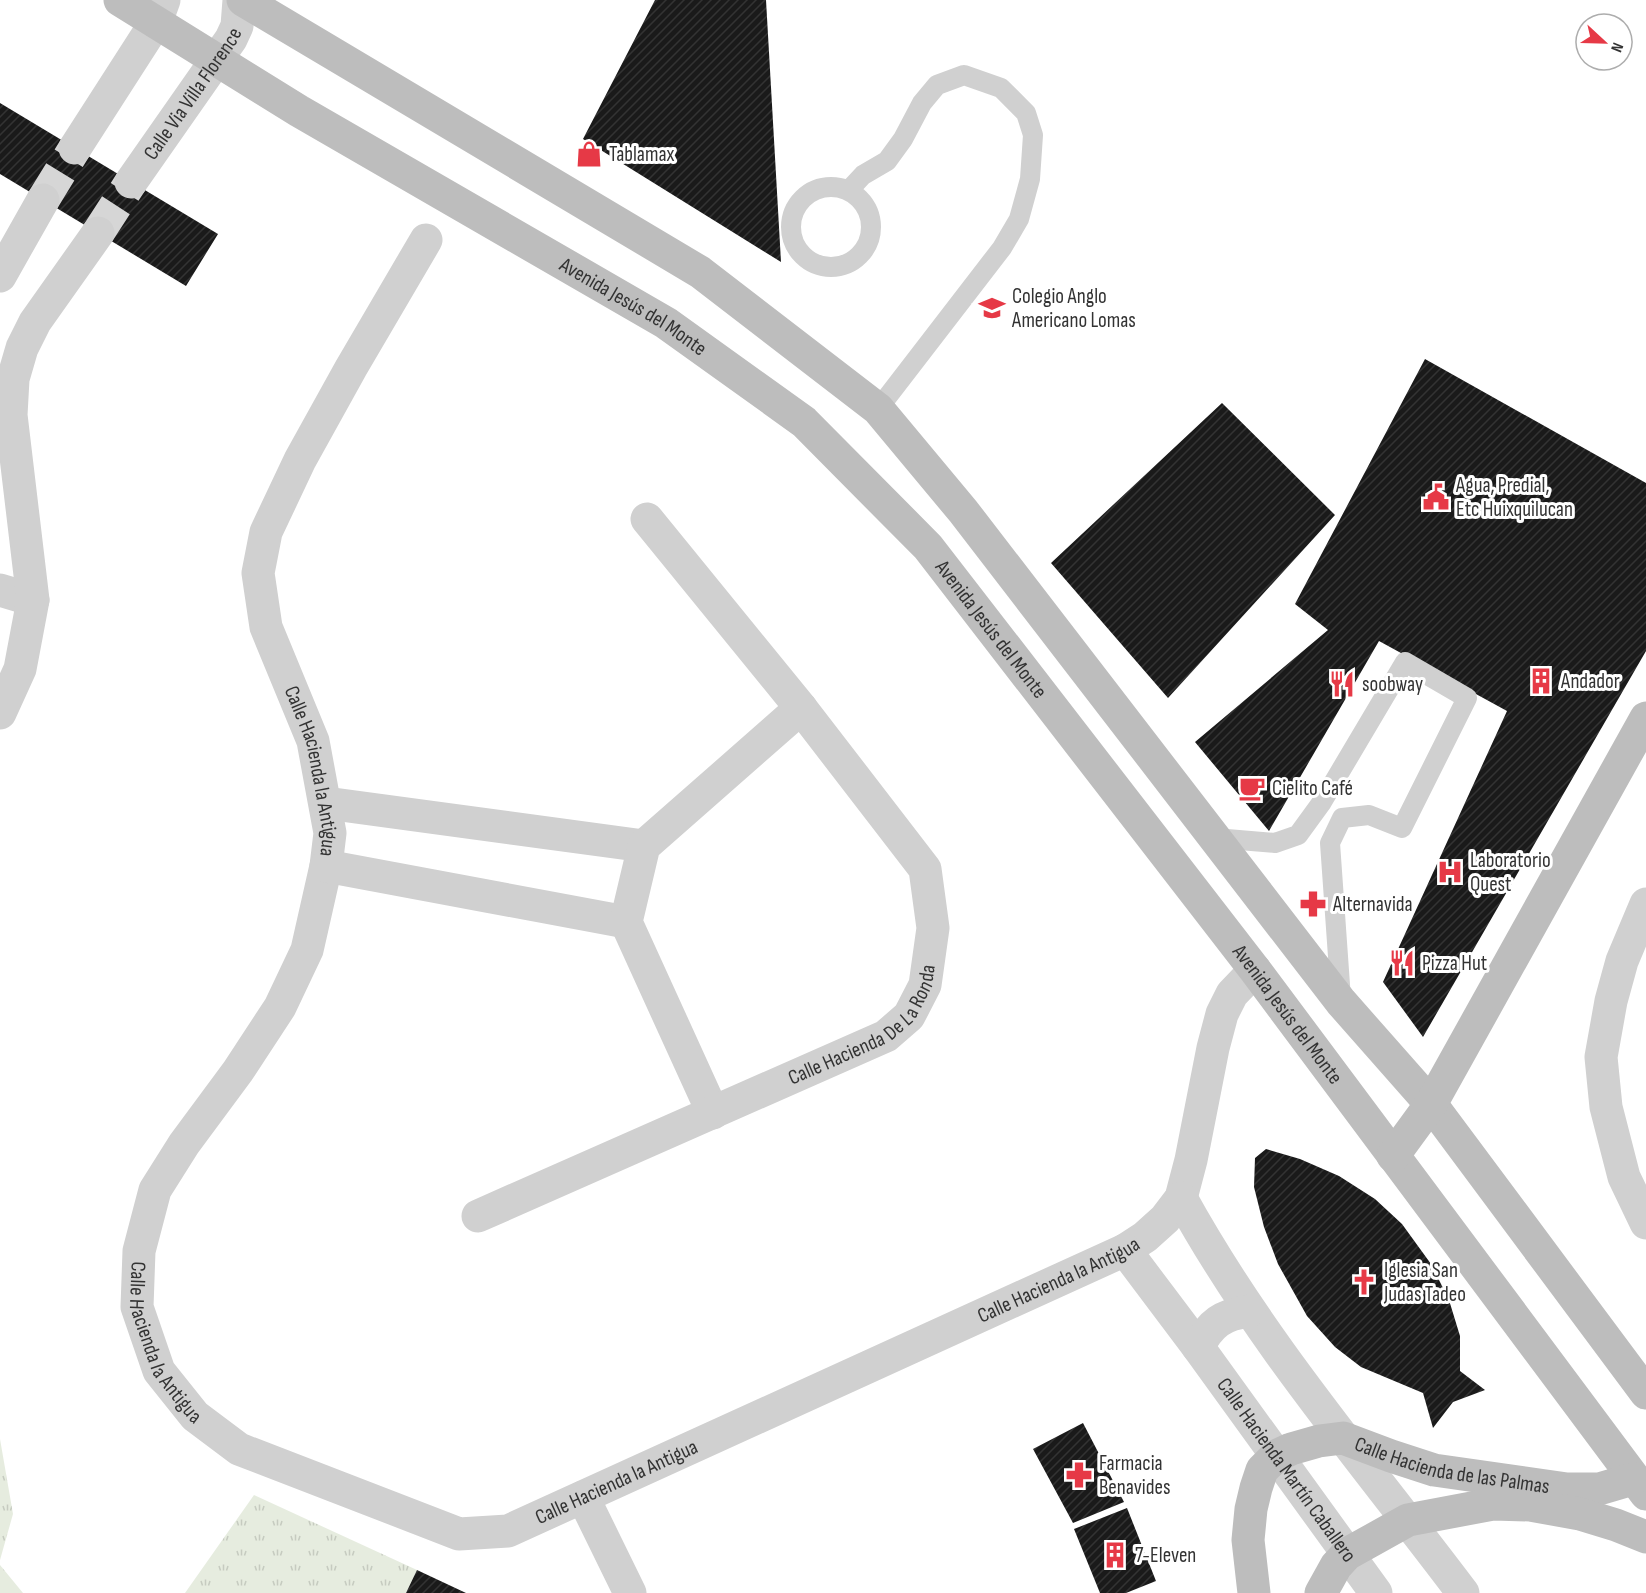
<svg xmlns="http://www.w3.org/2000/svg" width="1646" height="1593" font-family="'Sofia Sans Condensed',sans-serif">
  <defs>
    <pattern id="grass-tufts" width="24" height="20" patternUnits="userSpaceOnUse" patternTransform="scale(1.5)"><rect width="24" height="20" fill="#e6ecdf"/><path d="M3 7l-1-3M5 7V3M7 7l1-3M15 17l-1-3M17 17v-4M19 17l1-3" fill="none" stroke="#c6cbc0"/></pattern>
    <pattern id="building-hatch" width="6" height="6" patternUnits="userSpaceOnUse" patternTransform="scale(1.5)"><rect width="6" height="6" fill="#1a1a1a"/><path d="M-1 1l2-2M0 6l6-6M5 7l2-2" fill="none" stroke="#333"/></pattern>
  </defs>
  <rect width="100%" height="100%" fill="#fff"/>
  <path fill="url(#grass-tufts)" d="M 0,1439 L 13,1514 L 0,1560 Z
    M 254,1495 L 417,1570 L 406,1593 L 185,1593 Z
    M 0,1565 L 23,1593 L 0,1593 Z"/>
  <path fill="url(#building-hatch)" d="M 655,0 L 766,0 L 781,262 L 583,139 Z
    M 0,103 L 218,234 L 186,286 L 0,174 Z
    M 1425,359 L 1646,483 L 1646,651 L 1423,1037 L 1383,982 L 1507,711 L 1379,641 L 1269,831 L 1195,742 L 1328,630 L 1295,604 Z
    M 1222,403 L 1335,515 L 1168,698 L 1051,563 Z
    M 1266,1149 L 1300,1159 L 1339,1176 L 1375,1199 L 1402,1224 L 1431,1264 L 1449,1300 L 1460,1336 L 1460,1371 L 1485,1390 L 1453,1402 L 1433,1428 L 1423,1393 L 1361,1367 L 1335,1347 L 1307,1316 L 1278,1264 L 1264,1227 L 1254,1187 L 1255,1158 Z
    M 1083,1423 L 1124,1502 L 1073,1523 L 1033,1449 Z
    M 1127,1508 L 1156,1581 L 1126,1593 L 1100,1593 L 1074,1529 Z
    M 417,1570 L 466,1593 L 406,1593 Z"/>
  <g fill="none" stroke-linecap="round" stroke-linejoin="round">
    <path stroke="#d6d6d6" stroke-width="33" stroke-dasharray="33 16" stroke-linecap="butt" d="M 43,200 L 75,148
      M 98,233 L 131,182"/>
    <path stroke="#d0d0d0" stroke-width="20" d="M791 227a40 40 0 1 1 80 0a40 40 0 1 1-80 0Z
      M 849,190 L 863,175 L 887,161 L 903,139 L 922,103 L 937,85 L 964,75 L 1001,88 L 1026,113 L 1033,135 L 1030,179 L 1019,219 L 1002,248 L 878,409
      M 1215,838 L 1275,843 L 1298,835 L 1322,802 L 1405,662 L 1467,698 L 1402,828 L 1369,815 L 1342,818 L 1330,843 L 1341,999"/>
    <g stroke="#d0d0d0" stroke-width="33">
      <path d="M 75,148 L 156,22 L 164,0"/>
      <path id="s1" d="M 131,182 L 231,39 L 237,26 L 239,0"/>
      <path id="s2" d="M 426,240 L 351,368 L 300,460 L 266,532 L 258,573 L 266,627 L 313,741 L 330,833 L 326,866 L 307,950 L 280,1007 L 238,1071 L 184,1144 L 155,1190 L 139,1251 L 137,1307 L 159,1371 L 195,1416 L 239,1449 L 459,1534 L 508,1531 L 1125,1250 L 1145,1237 L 1165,1219 L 1181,1198 L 1191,1160 L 1213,1048 L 1222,1014 L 1232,994 L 1255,970"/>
      <path d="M 0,276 L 43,200"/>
      <path d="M 0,590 L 33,600"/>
      <path d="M 0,713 L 20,669 L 33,600 L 11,415 L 13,379 L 22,348 L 35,322 L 98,233"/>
      <path d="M 326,803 L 644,846"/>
      <path d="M 326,866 L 626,922"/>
      <path d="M 1646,904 L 1622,961 L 1611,1001 L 1601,1057 L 1606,1107 L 1624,1177 L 1646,1223"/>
      <path d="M 713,1113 L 626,922 L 644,846 L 801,708"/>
      <path d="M 1181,1198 C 1259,1340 1366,1464 1463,1593"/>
      <path id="s3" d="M 478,1216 L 886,1036 L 909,1016 L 925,985 L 933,928 L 925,869 L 801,708 L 647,519"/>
      <path id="s4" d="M 1125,1250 L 1198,1347 L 1376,1593"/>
      <path d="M 1198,1347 C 1211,1323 1222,1315 1249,1311"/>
      <path d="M 583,1497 L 630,1593"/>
    </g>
    <g stroke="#bdbdbd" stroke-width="33">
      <path id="s5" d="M 120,0 L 299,111 L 666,323 L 804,422 L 928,547 L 1255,970 L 1646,1494"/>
      <path d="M 243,0 L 700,272 L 878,409 L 963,511 L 1341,1002 L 1431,1104 L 1646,1393"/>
      <path d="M 1393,1156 L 1431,1104 L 1646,718"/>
      <path id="s6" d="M 1254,1593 L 1248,1540 L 1251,1509 L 1256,1488 L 1262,1470 L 1276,1456 L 1291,1449 L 1319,1441 L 1343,1438 L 1391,1456 L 1434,1470 L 1567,1489 L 1599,1489 L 1633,1479"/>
      <path d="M 1321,1593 L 1336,1566 L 1347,1554 L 1408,1520 L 1493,1504 L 1530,1505 L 1580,1514 L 1616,1525 L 1646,1537"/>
    </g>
  </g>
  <defs>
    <g id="shop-bare" transform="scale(2.07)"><path d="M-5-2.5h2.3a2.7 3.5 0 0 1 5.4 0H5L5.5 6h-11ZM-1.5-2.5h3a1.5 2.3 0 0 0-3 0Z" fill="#e63946" stroke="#fff" stroke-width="2.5" paint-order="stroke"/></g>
    <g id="university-bare" transform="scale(2.07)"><path d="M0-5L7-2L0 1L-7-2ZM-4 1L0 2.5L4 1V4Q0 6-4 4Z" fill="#e63946" stroke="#fff" stroke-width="2.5" paint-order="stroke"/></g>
    <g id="civic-bare" transform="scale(2.07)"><path d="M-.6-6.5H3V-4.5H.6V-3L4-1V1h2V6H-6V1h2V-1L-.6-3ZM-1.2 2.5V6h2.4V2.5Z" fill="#e63946" stroke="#fff" stroke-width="2.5" paint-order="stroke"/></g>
    <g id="building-bare" transform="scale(2.07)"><path d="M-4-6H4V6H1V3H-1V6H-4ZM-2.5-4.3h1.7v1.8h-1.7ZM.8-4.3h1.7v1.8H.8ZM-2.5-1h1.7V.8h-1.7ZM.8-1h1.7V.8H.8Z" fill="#e63946" stroke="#fff" stroke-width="2.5" paint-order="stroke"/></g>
    <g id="restaurant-bare" transform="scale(2.07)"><path d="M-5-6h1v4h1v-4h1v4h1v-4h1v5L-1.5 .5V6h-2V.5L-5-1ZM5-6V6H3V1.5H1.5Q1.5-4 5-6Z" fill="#e63946" stroke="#fff" stroke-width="2.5" paint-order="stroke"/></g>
    <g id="cafe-bare" transform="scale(2.07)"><path d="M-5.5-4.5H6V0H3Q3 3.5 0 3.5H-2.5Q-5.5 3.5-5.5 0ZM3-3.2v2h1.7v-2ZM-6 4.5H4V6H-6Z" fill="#e63946" stroke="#fff" stroke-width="2.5" paint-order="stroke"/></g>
    <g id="hospital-bare" transform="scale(2.07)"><path d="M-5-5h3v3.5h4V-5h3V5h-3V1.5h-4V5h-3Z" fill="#e63946" stroke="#fff" stroke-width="2.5" paint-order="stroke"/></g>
    <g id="pharmacy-bare" transform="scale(2.07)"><path d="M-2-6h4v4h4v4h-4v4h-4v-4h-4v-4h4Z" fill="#e63946" stroke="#fff" stroke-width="2.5" paint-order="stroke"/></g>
    <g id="church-bare" transform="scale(2.07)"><path d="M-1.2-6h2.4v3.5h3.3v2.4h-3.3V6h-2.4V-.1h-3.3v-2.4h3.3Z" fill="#e63946" stroke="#fff" stroke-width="2.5" paint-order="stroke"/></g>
  </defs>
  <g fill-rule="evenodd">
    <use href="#shop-bare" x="589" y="154"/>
    <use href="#university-bare" x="992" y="308"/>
    <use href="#civic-bare" x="1436" y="497"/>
    <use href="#building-bare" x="1541" y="681"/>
    <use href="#restaurant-bare" x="1342" y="684"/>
    <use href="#cafe-bare" x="1252" y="788"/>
    <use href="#hospital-bare" x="1450" y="872"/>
    <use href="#pharmacy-bare" x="1313" y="904"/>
    <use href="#restaurant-bare" x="1402" y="963"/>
    <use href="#church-bare" x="1364" y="1282"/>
    <use href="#pharmacy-bare" x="1079" y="1475"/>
    <use href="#building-bare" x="1115" y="1555"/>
  </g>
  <g text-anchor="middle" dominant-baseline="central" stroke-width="6" stroke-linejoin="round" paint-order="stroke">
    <g font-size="21" fill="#333" stroke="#fff">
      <text stroke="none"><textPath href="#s1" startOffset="108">Calle Via Villa Florence</textPath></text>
      <text stroke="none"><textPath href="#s5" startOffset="598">Avenida Jesús del Monte</textPath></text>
      <text stroke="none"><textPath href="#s5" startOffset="1084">Avenida Jesús del Monte</textPath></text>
      <text stroke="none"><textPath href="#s2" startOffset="582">Calle Hacienda la Antigua</textPath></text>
      <text stroke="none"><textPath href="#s5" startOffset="1570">Avenida Jesús del Monte</textPath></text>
      <text stroke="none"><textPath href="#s3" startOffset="436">Calle Hacienda De La Ronda</textPath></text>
      <text stroke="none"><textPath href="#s2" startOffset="2240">Calle Hacienda la Antigua</textPath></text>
      <text stroke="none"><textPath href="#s2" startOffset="1212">Calle Hacienda la Antigua</textPath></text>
      <text stroke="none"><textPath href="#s6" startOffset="328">Calle Hacienda de las Palmas</textPath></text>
      <text stroke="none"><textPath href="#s4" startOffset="273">Calle Hacienda Martín Caballero</textPath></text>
      <text stroke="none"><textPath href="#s2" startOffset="1754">Calle Hacienda la Antigua</textPath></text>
    </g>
    <g font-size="21" fill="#333" stroke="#fff" text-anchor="start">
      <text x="609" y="154">Tablamax</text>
      <text x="1012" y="296">Colegio Anglo<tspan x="1012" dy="24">Americano Lomas</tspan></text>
      <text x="1456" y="485">Agua, Predial,<tspan x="1456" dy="24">Etc Huixquilucan</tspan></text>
      <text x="1561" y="681">Andador</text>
      <text x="1362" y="684">soobway</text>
      <text x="1272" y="788">Cielito Café</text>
      <text x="1470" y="860">Laboratorio<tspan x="1470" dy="24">Quest</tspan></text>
      <text x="1333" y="904">Alternavida</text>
      <text x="1422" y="963">Pizza Hut</text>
      <text x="1384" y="1270">Iglesia San<tspan x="1384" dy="24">Judas Tadeo</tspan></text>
      <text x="1099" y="1463">Farmacia<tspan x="1099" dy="24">Benavides</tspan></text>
      <text x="1135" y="1555">7-Eleven</text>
    </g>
  </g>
  <g transform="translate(1604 42) rotate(112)"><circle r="28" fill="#ffffff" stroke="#adadad" stroke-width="1.5"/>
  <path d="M0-4.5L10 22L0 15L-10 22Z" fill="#e63946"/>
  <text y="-9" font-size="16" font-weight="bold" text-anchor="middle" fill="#333333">N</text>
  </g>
</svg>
